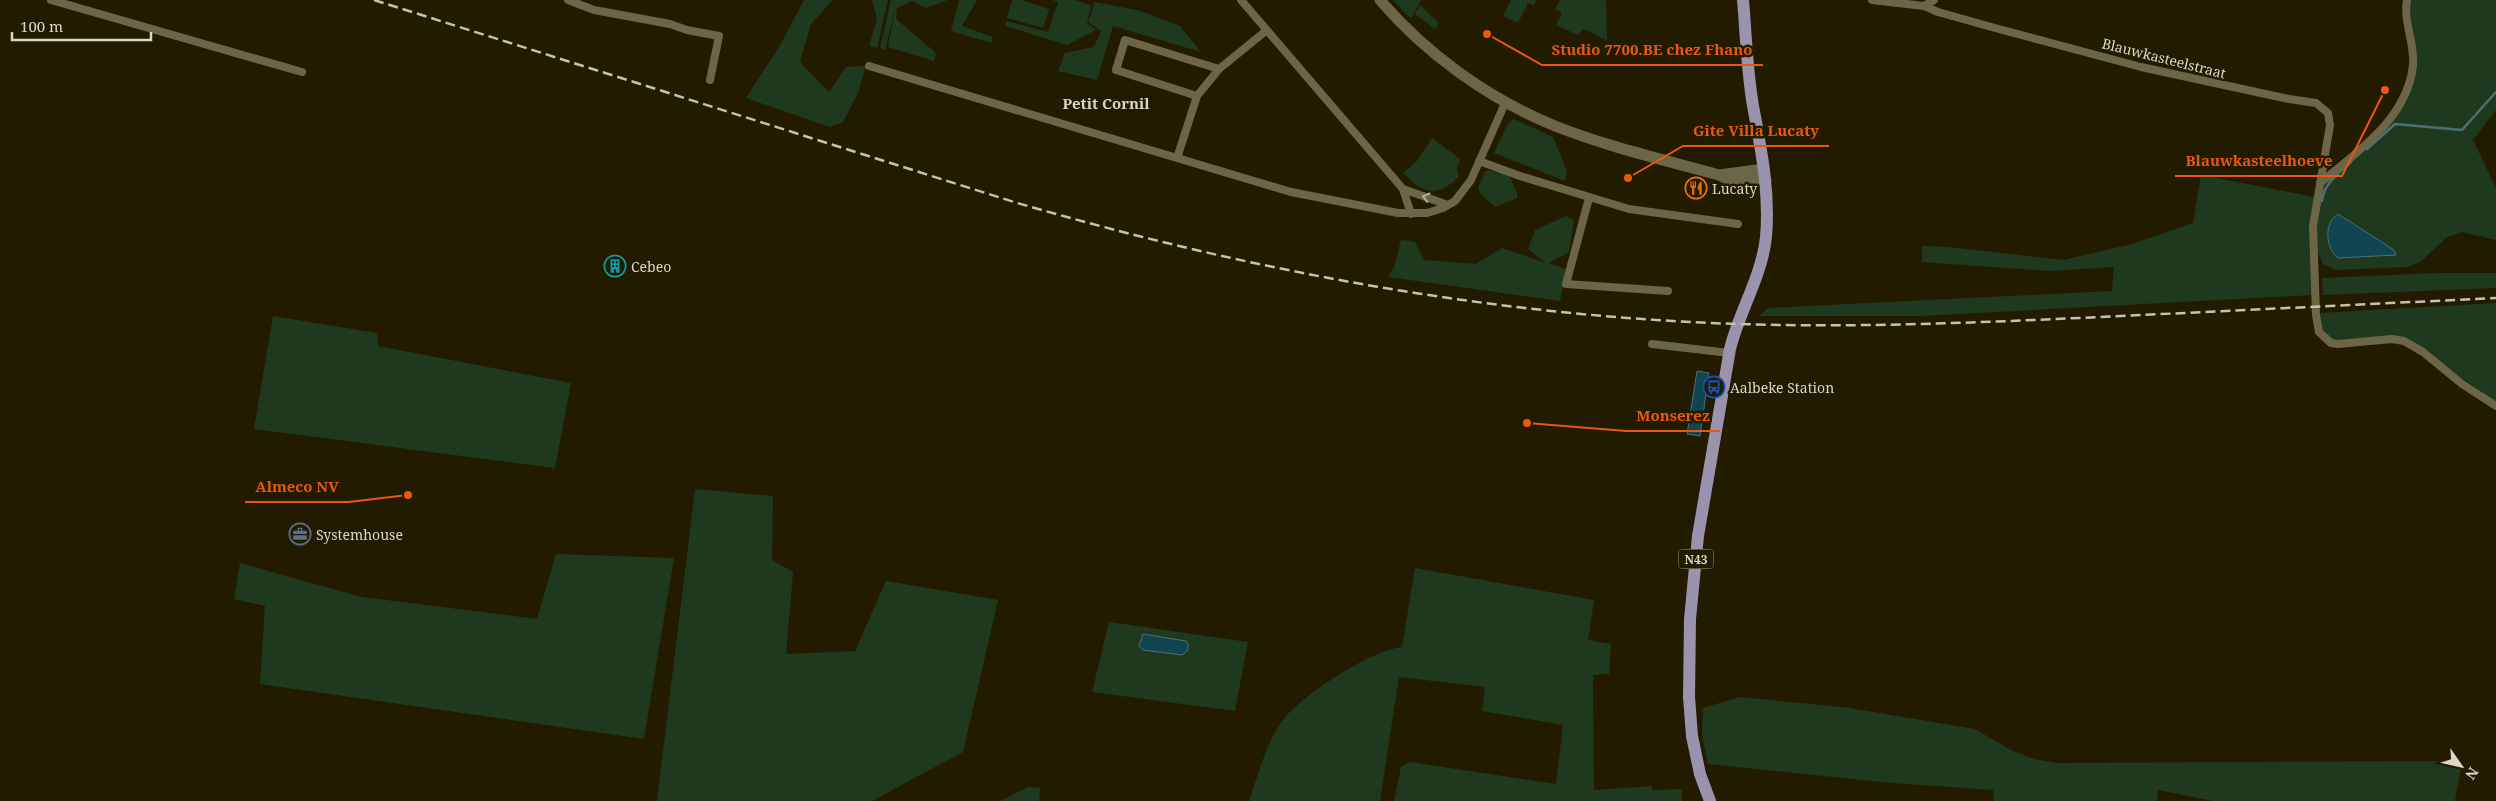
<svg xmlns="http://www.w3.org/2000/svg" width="2496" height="801" font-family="'Noto Serif',serif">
  <rect width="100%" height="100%" fill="#231b00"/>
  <path fill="#1f391f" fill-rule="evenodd" d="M 804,0 L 835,0 L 832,1 L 811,24 L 800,62 L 829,92 L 846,67 L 866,66 L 858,93 L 843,122 L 830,127 L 746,98 L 779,47 Z
    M 872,0 L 888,0 L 877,48 L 869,46 L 877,19 Z
    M 891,0 L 948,0 L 926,8 L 912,1 L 897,8 L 896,19 L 936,53 L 934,61 L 888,47 L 896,5 L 885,50 L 880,48 Z
    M 959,0 L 977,0 L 962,26 L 993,37 L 991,43 L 951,31 Z
    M 1012,0 L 1022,0 L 1049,9 L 1043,28 L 1007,18 Z
    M 1052,0 L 1074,0 L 1091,5 L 1087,23 L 1096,30 L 1067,45 L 1005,26 L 1007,21 L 1048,32 L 1058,2 Z
    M 1393,0 L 1421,0 L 1411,19 Z
    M 1511,0 L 1536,0 L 1534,5 L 1528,3 L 1518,23 L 1503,16 Z
    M 1560,0 L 1606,0 L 1607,40 L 1583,29 L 1578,35 L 1556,25 L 1562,13 L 1555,9 Z
    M 2409,0 L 2496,0 L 2496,110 L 2473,140 L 2496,188 L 2496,240 L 2462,232 L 2453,235 L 2446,238 L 2420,262 L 2408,267 L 2335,270 L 2323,264 L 2317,250 L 2316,217 L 2322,186 L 2384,131 L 2416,63 C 2417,42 2410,21 2409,0 ZM 2338,214 L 2394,250 L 2396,255 L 2338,258 L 2335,256 Z
    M 1095,2 L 1141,11 L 1180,26 L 1201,52 L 1113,26 L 1097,80 L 1058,71 L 1065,53 L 1094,47 L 1101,31 L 1088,22 Z
    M 1420,5 L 1439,23 L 1435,29 L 1415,14 Z
    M 1514,119 L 1553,137 L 1567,171 L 1565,181 L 1494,153 L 1509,122 Z
    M 1432,138 L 1460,159 L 1457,169 L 1459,177 C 1436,198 1424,194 1403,173 L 1417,161 Z
    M 1489,170 L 1509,175 L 1517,193 L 1517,198 L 1495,207 L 1480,193 L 1478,188 L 1485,172 Z
    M 2201,175 L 2314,197 L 2313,295 L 1921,316 L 1759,316 L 1768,308 L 2112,291 L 2114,267 L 2050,271 L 1922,262 L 1922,246 L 1949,247 L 2063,260 L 2132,244 L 2193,223 Z
    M 1566,216 L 1574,221 L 1569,252 L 1549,263 L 1566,269 L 1560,301 L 1388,277 L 1394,268 L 1401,240 L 1415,242 L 1424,260 L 1476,264 L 1502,248 L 1546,263 L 1528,249 L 1535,230 Z
    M 2437,273 L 2496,273 L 2496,288 L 2323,295 L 2322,278 Z
    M 2496,303 L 2496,409 L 2481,391 L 2404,339 L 2332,340 L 2321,327 L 2320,313 Z
    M 273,316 L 377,333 L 378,346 L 571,383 L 555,468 L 254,429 Z
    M 695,489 L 773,496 L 772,560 L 793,572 L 786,654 L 855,651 L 886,581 L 998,600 L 963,752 L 872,801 L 657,801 Z
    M 556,554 L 674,558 L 644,739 L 260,684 L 265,606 L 234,599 L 240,563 L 362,597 L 537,619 Z
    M 1415,568 L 1594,600 L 1588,640 L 1611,644 L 1609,674 L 1593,675 L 1594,790 L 1652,786 L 1652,790 L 1682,789 L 1682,801 L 1394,801 L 1401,767 L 1410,762 L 1556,784 L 1563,725 L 1482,711 L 1485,687 L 1399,677 L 1380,801 L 1249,801 C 1258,775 1266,743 1283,720 C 1302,695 1371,650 1402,647 Z
    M 1109,622 L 1248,642 L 1235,711 L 1092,692 ZM 1143,634 L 1185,641 L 1182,655 L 1140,648 Z
    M 1740,697 L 1850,708 L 1975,729 L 2011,750 L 2034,759 L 2057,763 L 2442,761 L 2461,767 L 2455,801 L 2213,801 L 2158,790 L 2157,801 L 1994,801 L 1993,790 L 1892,783 L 1708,764 L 1702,735 L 1703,708 Z
    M 1028,787 L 1040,788 L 1039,801 L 1000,801 Z"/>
  <path fill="#104551" stroke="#4d7074" d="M 2338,214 L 2394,250 L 2396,255 L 2338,258 C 2329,252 2325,234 2330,223 C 2331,220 2335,216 2338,214 Z
    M 1697,371 L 1709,373 L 1700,436 L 1687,434 Z
    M 1143,634 L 1186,641 L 1188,644 L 1188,650 L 1182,655 L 1143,650 L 1139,646 Z"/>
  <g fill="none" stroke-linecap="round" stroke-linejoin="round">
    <path stroke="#4d7074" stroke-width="2.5" d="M 2367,149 L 2395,124 L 2462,130 L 2496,92
      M 2322,201 C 2324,183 2338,174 2351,162"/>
    <path stroke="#6d6547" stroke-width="8" d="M 51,0 L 302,72
      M 568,0 L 594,10 L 670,24 L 687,30 L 719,36 L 710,80
      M 1241,0 L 1403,189 L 1411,214
      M 1872,0 L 1924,6 L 1938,12 L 1995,28 L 2141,67 L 2289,99 L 2316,103 L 2328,113 L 2330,125 L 2313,226 L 2316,315 L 2319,332 L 2331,343 L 2338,344 L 2392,339 L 2404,341 L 2423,352 L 2462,384 L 2496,406
      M 1924,6 L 1934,0
      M 869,66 L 1291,192 L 1398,213 L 1427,213 L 1443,208 L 1455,201 L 1471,180 L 1506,101
      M 1219,69 L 1197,96 L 1116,70 L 1125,40 L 1219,69 L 1267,30
      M 1177,158 L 1197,96
      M 1479,161 L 1520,176 L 1629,209 L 1738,224
      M 2320,183 C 2357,152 2408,118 2413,65 C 2415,43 2403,22 2407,0
      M 1403,189 L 1448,205
      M 1589,198 L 1566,284 L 1668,291
      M 1652,344 L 1729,353"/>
    <path stroke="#6d6547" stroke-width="11" d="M 1380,0 C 1426,54 1489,99 1555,126 C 1608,147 1665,160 1719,175 C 1735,184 1748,182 1766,180
      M 1719,175 L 1764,169"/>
    <path stroke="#9b92ae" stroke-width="12" d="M 1710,801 L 1700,774 L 1692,736 L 1689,697 L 1690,619 L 1698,536 L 1730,349 C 1739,312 1762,276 1766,237 C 1770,192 1761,149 1753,106 C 1747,71 1746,35 1743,0"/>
    <path stroke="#c6c2b0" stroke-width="2.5" stroke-dasharray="10 5" stroke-linecap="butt" d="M 374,0 L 1014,202 C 1250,271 1492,316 1738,324 C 1866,328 1993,322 2121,316 C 2246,310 2371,304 2496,298"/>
  </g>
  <defs><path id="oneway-chevron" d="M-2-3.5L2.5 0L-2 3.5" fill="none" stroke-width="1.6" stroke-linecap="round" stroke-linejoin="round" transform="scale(1.25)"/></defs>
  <use stroke="#b4ae9a" href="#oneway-chevron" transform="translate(1426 197) rotate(-164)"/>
  <defs>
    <g id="restaurant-ring" transform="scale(1.125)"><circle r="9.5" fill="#231b00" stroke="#e8710a" stroke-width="1.5"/><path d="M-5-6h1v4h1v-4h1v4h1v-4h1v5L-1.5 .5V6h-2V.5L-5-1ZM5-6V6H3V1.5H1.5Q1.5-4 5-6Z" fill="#e8710a"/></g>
    <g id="building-ring" transform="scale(1.125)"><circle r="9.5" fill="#231b00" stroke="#0f9aa8" stroke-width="1.5"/><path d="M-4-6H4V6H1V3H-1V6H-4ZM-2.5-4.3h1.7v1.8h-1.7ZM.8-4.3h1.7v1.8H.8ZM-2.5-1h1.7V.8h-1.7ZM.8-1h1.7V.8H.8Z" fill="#0f9aa8"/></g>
    <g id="bus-ring" transform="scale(1.125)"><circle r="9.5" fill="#231b00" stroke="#1a4fb4" stroke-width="1.5"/><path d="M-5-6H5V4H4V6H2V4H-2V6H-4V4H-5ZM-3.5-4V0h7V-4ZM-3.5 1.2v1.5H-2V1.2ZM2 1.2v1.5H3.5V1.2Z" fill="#1a4fb4"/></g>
    <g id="office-ring" transform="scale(1.125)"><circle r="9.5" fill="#231b00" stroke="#5c6f8a" stroke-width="1.5"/><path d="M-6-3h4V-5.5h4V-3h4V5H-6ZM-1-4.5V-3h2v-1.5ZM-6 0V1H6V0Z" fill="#5c6f8a"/></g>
  </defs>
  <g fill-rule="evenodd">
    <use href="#restaurant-ring" x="1696" y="188"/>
    <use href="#building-ring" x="615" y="266"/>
    <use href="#bus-ring" x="1714" y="387"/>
    <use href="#office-ring" x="300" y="534"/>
  </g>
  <g text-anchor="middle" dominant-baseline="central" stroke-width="5" stroke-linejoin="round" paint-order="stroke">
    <rect fill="#231b00" stroke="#a39e8b" stroke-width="1" x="1678.5" y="549.5" width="35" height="19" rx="4"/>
    <g font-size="12" font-weight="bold" fill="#dad6c6">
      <text x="1696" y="559">N43</text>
    </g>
    <g font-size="14" fill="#dad6c6" stroke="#231b00">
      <text transform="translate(2164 58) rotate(14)">Blauwkasteelstraat</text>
    </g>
    <g font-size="14" fill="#dad6c6" stroke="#231b00" text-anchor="start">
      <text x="1712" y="188">Lucaty</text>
      <text x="631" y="266">Cebeo</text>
      <text x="1730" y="387">Aalbeke Station</text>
      <text x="316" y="534">Systemhouse</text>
    </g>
    <g font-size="15" font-weight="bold" fill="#dad6c6" stroke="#231b00">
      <text x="1106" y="103">Petit Cornil</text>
    </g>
  </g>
  <path fill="none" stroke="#e8590c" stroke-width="2" d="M1487 34L1542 65H1763M1628 178L1683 146H1829M2385 90L2342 176H2175M1527 423L1626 431H1720M408 495L349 502H245"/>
  <g fill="#e8590c" stroke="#231b00" stroke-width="2">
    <circle cx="1487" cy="34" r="5"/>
    <circle cx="1628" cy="178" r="5"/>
    <circle cx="2385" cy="90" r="5"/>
    <circle cx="1527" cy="423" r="5"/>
    <circle cx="408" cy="495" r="5"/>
  </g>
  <g font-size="15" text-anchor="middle" font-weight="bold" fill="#e8590c" stroke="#231b00" stroke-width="5" stroke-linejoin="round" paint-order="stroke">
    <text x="1652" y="55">Studio 7700.BE chez Fhano</text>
    <text x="1756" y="136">Gite Villa Lucaty</text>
    <text x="2259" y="166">Blauwkasteelhoeve</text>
    <text x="1673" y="421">Monserez</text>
    <text x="297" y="492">Almeco NV</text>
  </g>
  <g transform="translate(2461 766) rotate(124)" stroke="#231b00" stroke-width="4" paint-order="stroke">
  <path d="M0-4L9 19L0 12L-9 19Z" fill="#dad6c6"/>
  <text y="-8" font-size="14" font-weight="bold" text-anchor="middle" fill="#dad6c6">N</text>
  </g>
  <path d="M12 32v8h139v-8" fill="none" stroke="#dad6c6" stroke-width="2.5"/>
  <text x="20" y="32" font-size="15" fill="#dad6c6" stroke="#231b00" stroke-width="4" paint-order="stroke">100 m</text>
</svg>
